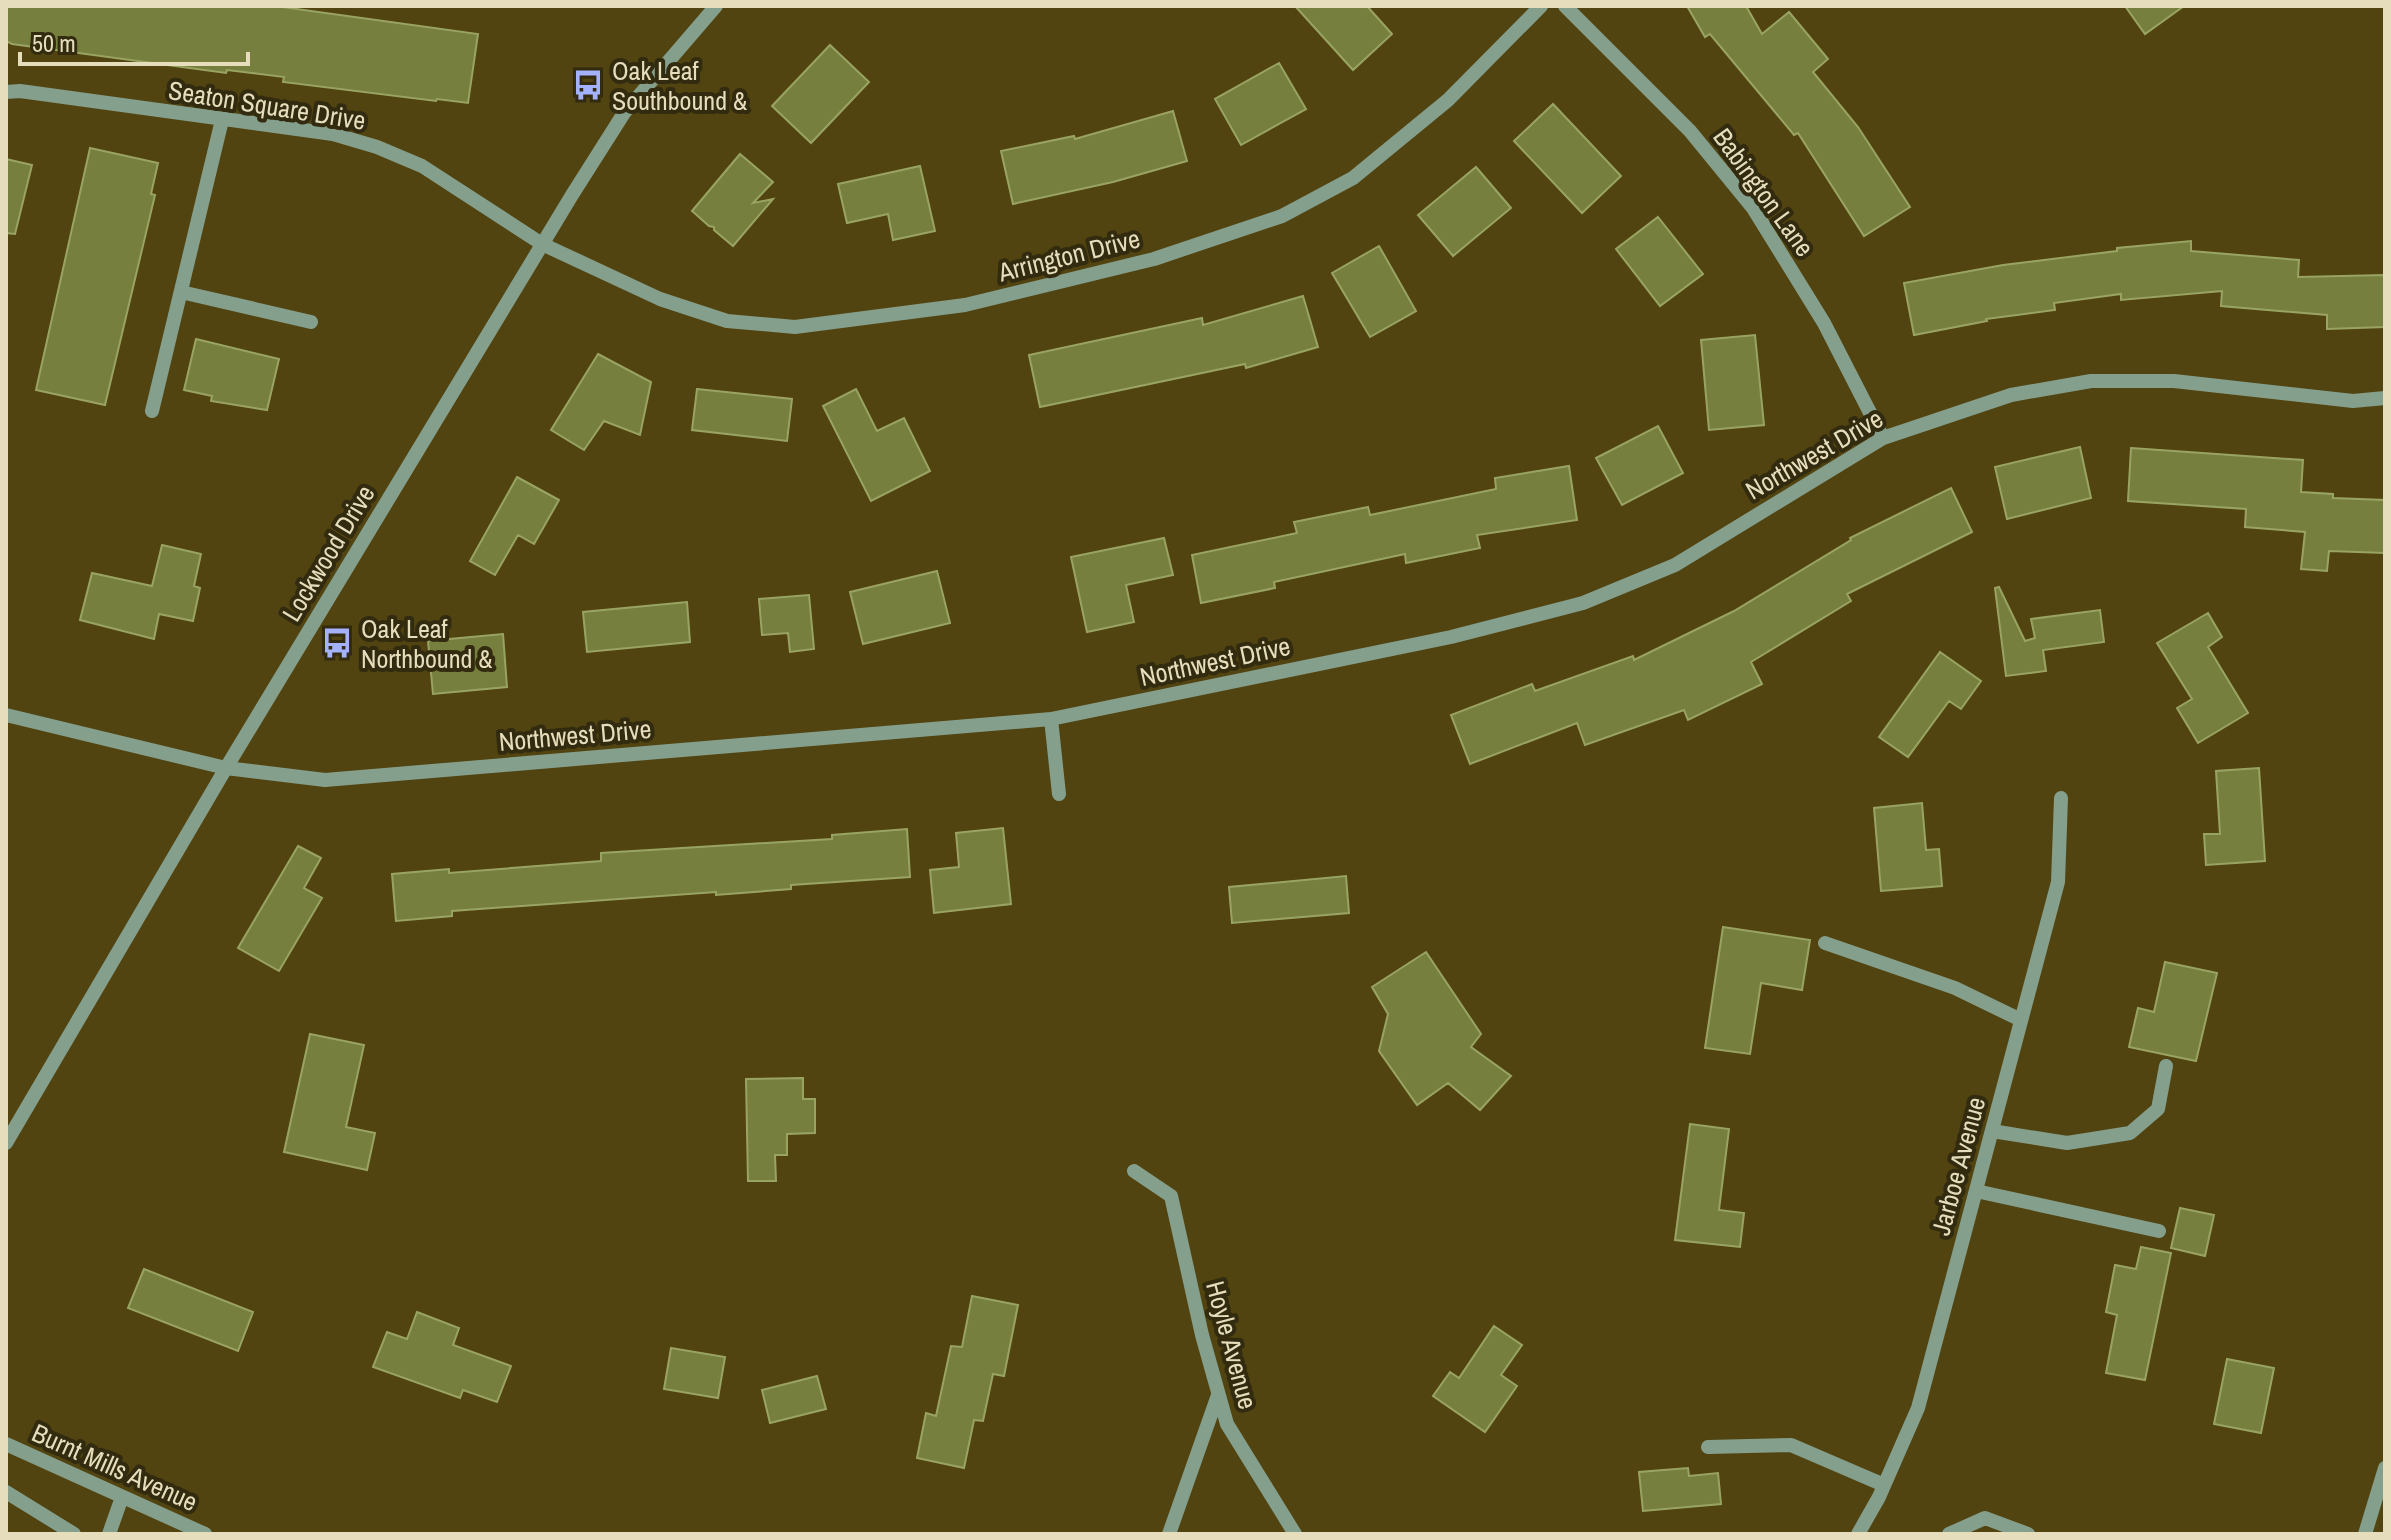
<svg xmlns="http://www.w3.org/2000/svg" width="2391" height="1540" font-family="'Archivo Narrow',sans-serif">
  <rect width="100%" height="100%" fill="#514410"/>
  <path fill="#777f3f" stroke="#9aa462" stroke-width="2" d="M 6,6 L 275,6 L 478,34 L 468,103 L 437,99 L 436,101 L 283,82 L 284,77 L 227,70 L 226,73 L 12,44 L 6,41 Z
    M 1295,6 L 1367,6 L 1392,34 L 1353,70 Z
    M 1687,6 L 1746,6 L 1762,34 L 1789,12 L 1828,59 L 1813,72 L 1858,127 L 1910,207 L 1864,236 L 1798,133 L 1794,135 L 1710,34 L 1705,37 Z
    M 2125,6 L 2184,6 L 2145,34 Z
    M 830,45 L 869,82 L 811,143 L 772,106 Z
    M 1279,63 L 1306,109 L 1241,145 L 1215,99 Z
    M 1553,104 L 1621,176 L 1582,213 L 1514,141 Z
    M 1173,111 L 1187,161 L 1113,182 L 1013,204 L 1001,151 L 1074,136 L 1075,139 Z
    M 90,148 L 158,163 L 151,194 L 155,195 L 105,405 L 36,390 Z
    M 740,154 L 773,182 L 753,203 L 773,199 L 733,246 L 714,230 L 714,227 L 709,226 L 692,211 Z
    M 6,159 L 32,165 L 15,234 L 6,233 Z
    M 920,166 L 935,231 L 893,240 L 888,214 L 847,223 L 838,184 Z
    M 1476,167 L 1511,208 L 1453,256 L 1418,215 Z
    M 1658,217 L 1703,274 L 1660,306 L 1616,249 Z
    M 2191,241 L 2191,251 L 2299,260 L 2298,277 L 2385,275 L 2385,327 L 2327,329 L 2327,315 L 2221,306 L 2222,291 L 2121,300 L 2121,294 L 2054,303 L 2055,310 L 1986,319 L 1987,321 L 1914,335 L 1904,283 L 2003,265 L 2117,251 L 2117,248 Z
    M 1379,246 L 1416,311 L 1370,337 L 1332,273 Z
    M 1303,296 L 1318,347 L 1246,368 L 1245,364 L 1040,407 L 1029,355 L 1202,318 L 1203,325 Z
    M 1755,335 L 1764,425 L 1709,430 L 1701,340 Z
    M 196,339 L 279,359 L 267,410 L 211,401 L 212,396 L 184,390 Z
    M 598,354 L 651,382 L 640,435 L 604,421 L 584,450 L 551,430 Z
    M 697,389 L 792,399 L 787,441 L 692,430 Z
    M 856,389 L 877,431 L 904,418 L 930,471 L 871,501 L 823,406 Z
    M 1658,426 L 1683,473 L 1622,505 L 1596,458 Z
    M 2080,447 L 2091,498 L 2007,519 L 1995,467 Z
    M 2131,448 L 2303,460 L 2301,492 L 2333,494 L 2333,498 L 2385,500 L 2385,553 L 2329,551 L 2327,571 L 2301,569 L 2305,532 L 2245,527 L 2246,509 L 2128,501 Z
    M 1569,466 L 1577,520 L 1477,535 L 1480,548 L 1406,563 L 1405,554 L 1274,582 L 1275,588 L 1201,603 L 1192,555 L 1297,533 L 1294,522 L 1368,507 L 1370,515 L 1496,489 L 1495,478 Z
    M 517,477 L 559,500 L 534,544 L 518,535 L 495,575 L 470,561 Z
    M 1951,488 L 1972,532 L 1847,594 L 1851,601 L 1751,662 L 1762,684 L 1688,720 L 1684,710 L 1585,745 L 1577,723 L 1470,764 L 1451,715 L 1532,684 L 1535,691 L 1633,656 L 1634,660 L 1734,611 L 1851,540 L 1850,538 Z
    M 1164,538 L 1173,575 L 1126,585 L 1134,622 L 1087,632 L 1071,557 Z
    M 162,545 L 201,554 L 194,586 L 200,588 L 193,621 L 159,614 L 154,639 L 80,620 L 92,573 L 152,586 Z
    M 937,571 L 950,623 L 863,644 L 850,592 Z
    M 1999,587 L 2025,641 L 2035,638 L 2031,619 L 2100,610 L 2104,642 L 2043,650 L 2046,671 L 2006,676 L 1995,588 Z
    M 809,595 L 814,649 L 790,652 L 788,633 L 762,635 L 759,599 Z
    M 687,602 L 690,642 L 587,652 L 583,612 Z
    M 2208,613 L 2222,637 L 2208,647 L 2248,713 L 2198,743 L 2177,708 L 2192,699 L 2157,643 Z
    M 503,634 L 507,687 L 433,694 L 428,641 Z
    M 1940,652 L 1981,681 L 1961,709 L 1949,701 L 1908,757 L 1879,737 Z
    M 2259,768 L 2265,861 L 2206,865 L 2204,834 L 2220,834 L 2216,771 Z
    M 1922,803 L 1926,850 L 1939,849 L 1942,886 L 1881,891 L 1874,808 Z
    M 1003,828 L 1011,904 L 934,913 L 930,870 L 959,867 L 956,833 Z
    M 907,829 L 910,877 L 791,885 L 791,889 L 716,895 L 716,892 L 452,911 L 452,916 L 396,921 L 392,874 L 449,869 L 449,873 L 601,861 L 601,853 L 832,839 L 832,835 Z
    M 298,846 L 321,858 L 304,888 L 322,898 L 279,971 L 238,948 Z
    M 1346,876 L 1349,913 L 1232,923 L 1229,887 Z
    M 1723,927 L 1810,940 L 1802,990 L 1761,983 L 1750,1054 L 1705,1048 Z
    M 1426,952 L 1481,1034 L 1471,1047 L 1511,1076 L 1480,1110 L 1448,1083 L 1417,1105 L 1379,1051 L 1388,1014 L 1372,987 Z
    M 2165,962 L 2217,973 L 2196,1061 L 2129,1047 L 2138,1008 L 2154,1012 Z
    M 310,1034 L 364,1045 L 346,1127 L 375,1133 L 367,1170 L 284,1152 Z
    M 803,1078 L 803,1099 L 815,1099 L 815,1133 L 787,1134 L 787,1155 L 775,1155 L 776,1181 L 748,1181 L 746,1079 Z
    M 1690,1124 L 1729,1129 L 1719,1210 L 1744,1213 L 1740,1247 L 1675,1240 Z
    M 2180,1208 L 2214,1215 L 2205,1256 L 2171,1248 Z
    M 2141,1247 L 2171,1253 L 2145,1380 L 2106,1373 L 2117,1315 L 2106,1312 L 2115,1265 L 2136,1269 Z
    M 144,1269 L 253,1312 L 238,1351 L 128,1308 Z
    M 972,1296 L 1018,1305 L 1004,1376 L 993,1374 L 983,1421 L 974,1420 L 964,1468 L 917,1458 L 926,1413 L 936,1416 L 951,1346 L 962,1347 Z
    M 417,1312 L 459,1328 L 453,1345 L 511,1366 L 497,1402 L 463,1390 L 460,1398 L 373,1367 L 387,1332 L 407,1339 Z
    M 1494,1326 L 1522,1345 L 1501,1375 L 1517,1386 L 1485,1432 L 1433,1396 L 1450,1372 L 1459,1378 Z
    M 671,1348 L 725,1357 L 718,1398 L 664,1389 Z
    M 2227,1359 L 2274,1368 L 2261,1433 L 2214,1424 Z
    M 817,1376 L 826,1409 L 770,1423 L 762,1390 Z
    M 1688,1468 L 1689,1476 L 1718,1473 L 1721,1504 L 1643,1511 L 1639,1472 Z"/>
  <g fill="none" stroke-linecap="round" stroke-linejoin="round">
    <path stroke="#859f8d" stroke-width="14" d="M 1565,6 L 1690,131 L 1753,208 L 1824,323 L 1883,438
      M 6,92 L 20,91 L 333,134 L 377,147 L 422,166 L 542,244 L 660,299 L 727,321 L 795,327 L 965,305 L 1154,259 L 1282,216 L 1353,178 L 1448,100 L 1541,6
      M 181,292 L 311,322
      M 152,411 L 222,120
      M 6,715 L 226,768 L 325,780 L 1051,719 L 1451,637 L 1583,603 L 1675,565 L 1883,438 L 2011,395 L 2091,381 L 2174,381 L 2353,401 L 2385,398
      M 1051,719 L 1059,794
      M 1825,943 L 1955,988 L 2021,1020
      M 1992,1131 L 2067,1143 L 2130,1133 L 2158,1109 L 2166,1066
      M 6,1143 L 226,768 L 572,195 L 624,113 L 716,6
      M 1134,1171 L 1171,1196 L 1202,1335 L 1227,1424 L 1295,1534
      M 1976,1191 L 2159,1231
      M 6,1444 L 205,1534
      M 1708,1447 L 1791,1445 L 1884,1485
      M 6,1492 L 74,1534
      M 109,1534 L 122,1497
      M 1169,1534 L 1218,1395
      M 1858,1534 L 1879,1497 L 1918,1408 L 2058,882 L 2061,798
      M 1949,1534 L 1985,1518 L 2028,1534
      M 2365,1534 L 2385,1468"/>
  </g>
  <defs>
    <g id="bus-bare" transform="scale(2.4)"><path d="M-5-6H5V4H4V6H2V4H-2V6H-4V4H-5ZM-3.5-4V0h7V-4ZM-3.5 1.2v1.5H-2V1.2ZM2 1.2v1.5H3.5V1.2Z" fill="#a4b2fc" stroke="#322b0f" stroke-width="2.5" paint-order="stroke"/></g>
  </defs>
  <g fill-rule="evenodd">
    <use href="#bus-bare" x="588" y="85"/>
    <use href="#bus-bare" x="337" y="643"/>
  </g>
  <g text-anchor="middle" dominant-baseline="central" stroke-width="8" stroke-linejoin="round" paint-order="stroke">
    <g font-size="26" fill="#e6ddbc" stroke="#322b0f" text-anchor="start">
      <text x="612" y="70">Oak Leaf<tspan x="612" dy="30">Southbound &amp;</tspan></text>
      <text x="361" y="628">Oak Leaf<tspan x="361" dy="30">Northbound &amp;</tspan></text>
    </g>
    <g font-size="26" fill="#e6ddbc" stroke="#322b0f">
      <text transform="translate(267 105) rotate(9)">Seaton Square Drive</text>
      <text transform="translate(1764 192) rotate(54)">Babington Lane</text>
      <text transform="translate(1069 255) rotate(-14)">Arrington Drive</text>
      <text transform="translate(1814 454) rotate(-30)">Northwest Drive</text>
      <text transform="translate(328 553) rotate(-59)">Lockwood Drive</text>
      <text transform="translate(1215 661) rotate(-12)">Northwest Drive</text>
      <text transform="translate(575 735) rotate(-5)">Northwest Drive</text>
      <text transform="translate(1958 1166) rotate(-75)">Jarboe Avenue</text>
      <text transform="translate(1232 1345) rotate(75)">Hoyle Avenue</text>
      <text transform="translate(115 1467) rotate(24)">Burnt Mills Avenue</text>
    </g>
  </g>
  <rect width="2391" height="1540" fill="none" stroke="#e6ddbc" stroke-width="16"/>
  <path d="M20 52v12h228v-12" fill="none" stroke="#e6ddbc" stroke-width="4"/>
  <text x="32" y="52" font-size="24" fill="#e6ddbc" stroke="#322b0f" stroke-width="6" paint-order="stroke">50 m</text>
</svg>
